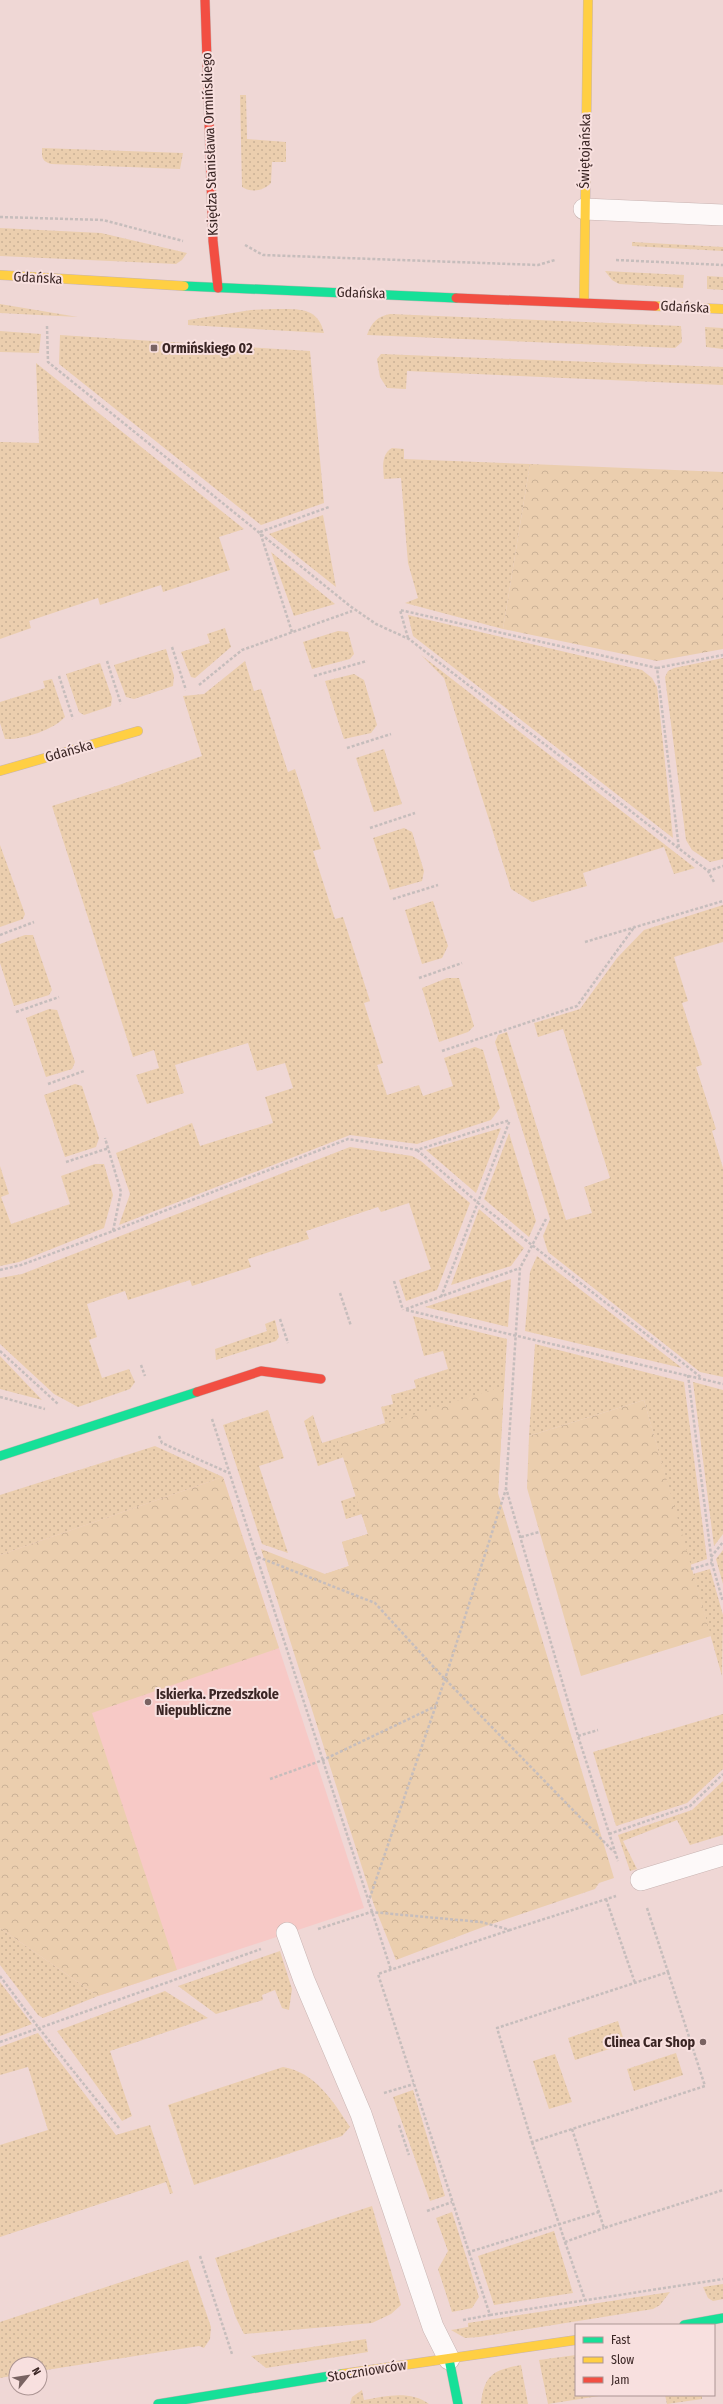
<svg xmlns="http://www.w3.org/2000/svg" width="723" height="2404" font-family="'Fira Sans Condensed',sans-serif">
  <defs>
    <pattern id="grass-dots" width="8" height="8" patternUnits="userSpaceOnUse"><rect width="8" height="8" fill="#ebceae"/><path d="M2 2h.1M6 6h.1" fill="none" stroke="#cab196" stroke-width="1.8" stroke-linecap="round"/></pattern>
    <pattern id="park-crowns" width="20" height="18" patternUnits="userSpaceOnUse"><rect width="20" height="18" fill="#ebceae"/><path d="M2 6a3 3 0 1 1 6 0M12 15a3 3 0 1 1 6 0" fill="none" stroke="#cab196"/></pattern>
  </defs>
  <rect width="100%" height="100%" fill="#efd7d5"/>
  <path fill="#f7c9c6" d="M 223,1477 L 364,1908 L 98,1996 L 0,1928 L 0,1555 Z"/>
  <path fill="url(#grass-dots)" d="M 240,95 L 246,95 L 247,139 L 286,142 L 286,162 L 272,162 L 271,183 C 263,191 252,193 242,187 Z
    M 42,148 L 183,153 L 180,169 L 51,164 C 41,161 42,157 42,148 Z
    M 0,228 L 101,233 L 187,253 L 182,260 L 176,264 L 0,256 Z
    M 632,242 L 723,247 L 723,251 L 632,246 Z
    M 605,271 L 684,275 L 683,288 L 619,284 L 612,280 Z
    M 707,276 L 723,277 L 723,290 L 707,289 Z
    M 0,304 L 78,317 L 0,313 Z
    M 274,309 C 297,309 318,306 324,333 L 188,325 L 188,320 L 251,310 Z
    M 390,314 L 681,326 L 682,342 L 675,348 L 367,335 C 371,323 378,316 390,314 Z
    M 705,327 L 723,328 L 723,349 L 706,347 Z
    M 0,331 L 41,334 L 39,353 L 0,352 Z
    M 60,335 L 310,351 L 324,503 L 261,525 L 59,364 Z
    M 381,354 L 723,367 L 723,385 L 407,371 L 406,389 L 387,388 L 380,377 L 377,359 Z
    M 36,363 L 244,529 L 219,537 L 230,570 L 163,592 L 161,585 L 100,605 L 98,598 L 29,621 L 31,628 L 0,639 L 0,442 L 39,443 Z
    M 392,448 L 404,449 L 404,459 L 530,464 L 503,629 L 405,603 L 418,598 L 408,563 L 401,478 L 384,479 C 383,468 381,454 392,448 Z
    M 323,515 L 336,587 L 269,534 Z
    M 271,552 L 335,604 L 294,616 Z
    M 408,615 L 642,670 L 652,678 L 657,687 L 673,838 L 413,636 Z
    M 225,628 L 231,647 L 195,678 L 191,677 L 181,652 L 210,643 L 207,634 Z
    M 338,631 L 348,632 L 354,654 L 350,659 L 312,669 L 303,642 Z
    M 166,649 L 174,676 L 173,686 L 134,699 L 126,697 L 114,665 Z
    M 421,655 L 695,868 L 674,874 L 664,847 L 583,873 L 587,886 L 532,902 L 511,889 L 444,678 Z
    M 723,658 L 723,859 L 710,862 L 692,850 L 686,840 L 665,677 L 668,671 L 674,668 Z
    M 245,661 L 254,691 L 261,689 L 288,772 L 295,769 L 321,849 L 313,851 L 335,919 L 343,917 L 370,1001 L 364,1003 L 383,1063 L 377,1065 L 387,1095 L 419,1085 L 423,1096 L 453,1086 L 444,1058 L 475,1047 L 483,1050 L 500,1108 L 491,1120 L 417,1144 L 350,1135 L 119,1225 L 130,1194 L 116,1153 L 192,1123 L 200,1146 L 273,1123 L 265,1097 L 293,1088 L 285,1063 L 257,1071 L 248,1043 L 175,1065 L 184,1093 L 147,1104 L 136,1075 L 159,1068 L 154,1050 L 133,1057 L 52,806 L 116,786 L 202,756 L 183,696 L 204,694 Z
    M 100,663 L 112,698 L 111,706 L 84,715 L 79,712 L 66,674 Z
    M 354,674 L 364,680 L 377,725 L 371,733 L 344,739 L 325,681 Z
    M 52,679 L 65,717 C 53,730 23,740 5,739 L 0,723 L 0,702 L 45,688 L 43,681 Z
    M 384,749 L 402,804 L 374,812 L 356,758 Z
    M 404,828 L 412,832 L 424,871 L 422,881 L 390,890 L 373,838 Z
    M 0,845 L 25,914 L 23,919 L 0,927 Z
    M 433,901 L 448,946 L 442,958 L 422,964 L 405,910 Z
    M 723,905 L 723,942 L 674,957 L 688,1001 L 682,1003 L 702,1065 L 696,1067 L 716,1129 L 712,1131 L 723,1168 L 723,1377 L 700,1372 L 548,1252 L 543,1236 L 550,1219 L 495,1042 L 498,1035 L 507,1032 L 566,1220 L 592,1213 L 584,1187 L 610,1178 L 563,1029 L 538,1037 L 534,1023 L 580,1009 L 617,958 L 644,930 Z
    M 25,935 L 33,935 L 52,990 L 49,995 L 14,1006 L 0,963 L 0,944 Z
    M 447,978 L 459,978 L 474,1026 L 468,1032 L 439,1042 L 422,988 Z
    M 49,1009 L 57,1010 L 75,1062 L 72,1069 L 46,1077 L 26,1018 Z
    M 75,1084 L 82,1086 L 99,1138 L 96,1147 L 65,1157 L 44,1095 Z
    M 501,1128 L 476,1193 L 426,1150 Z
    M 509,1133 L 536,1221 L 529,1237 L 484,1199 Z
    M 350,1147 L 412,1156 L 421,1161 L 470,1203 L 437,1290 L 406,1301 L 399,1280 L 431,1269 L 409,1203 L 381,1212 L 378,1207 L 306,1231 L 309,1239 L 248,1259 L 251,1267 L 192,1286 L 190,1280 L 128,1300 L 125,1291 L 87,1304 L 97,1337 L 89,1340 L 102,1378 L 129,1369 L 135,1382 L 130,1389 L 78,1407 L 54,1394 L 0,1344 L 0,1278 L 22,1274 Z
    M 95,1164 L 104,1164 L 113,1195 L 104,1228 L 19,1262 L 0,1266 L 0,1166 L 9,1194 L 1,1197 L 11,1224 L 70,1204 L 61,1176 Z
    M 479,1209 L 524,1248 L 511,1266 L 451,1285 Z
    M 537,1256 L 682,1368 L 525,1331 L 530,1272 Z
    M 511,1279 L 508,1327 L 425,1307 Z
    M 413,1316 L 507,1339 L 498,1493 L 472,1570 L 325,1574 L 349,1566 L 342,1542 L 368,1534 L 362,1514 L 346,1519 L 341,1501 L 356,1496 L 344,1457 L 318,1466 L 304,1421 L 313,1415 L 322,1443 L 385,1423 L 381,1407 L 393,1404 L 391,1395 L 416,1388 L 414,1380 L 448,1369 L 443,1351 L 424,1356 Z
    M 275,1320 L 279,1337 L 276,1341 L 216,1360 L 215,1349 L 267,1331 L 265,1324 Z
    M 535,1344 L 684,1382 L 707,1559 L 690,1565 L 644,1400 L 529,1436 Z
    M 0,1356 L 42,1400 L 0,1389 Z
    M 693,1382 L 723,1390 L 723,1534 L 714,1546 Z
    M 268,1410 L 284,1458 L 259,1466 L 288,1553 L 262,1544 L 223,1425 Z
    M 155,1446 L 223,1477 L 0,1555 L 0,1495 Z
    M 723,1550 L 723,1584 L 716,1559 Z
    M 710,1569 L 723,1615 L 722,1676 L 693,1574 Z
    M 723,1714 L 723,1769 L 687,1803 L 616,1826 L 593,1752 Z
    M 723,1781 L 723,1835 L 690,1845 L 677,1820 L 623,1841 L 637,1869 L 630,1871 L 618,1835 L 692,1810 Z
    M 0,1928 L 98,1996 L 43,2018 L 38,2015 L 0,1965 Z
    M 280,1951 L 292,1989 L 289,2010 L 282,2008 L 275,1990 L 262,1995 L 263,2000 L 216,2014 L 178,1986 Z
    M 0,1982 L 32,2024 L 0,2036 Z
    M 165,1991 L 208,2018 L 110,2051 L 132,2116 L 122,2121 L 57,2031 Z
    M 618,2021 L 625,2044 L 575,2060 L 568,2038 Z
    M 38,2033 L 116,2135 L 150,2125 L 173,2193 L 170,2194 L 166,2182 L 0,2237 L 0,2145 L 48,2130 L 28,2067 L 0,2075 L 0,2047 Z
    M 676,2053 L 683,2075 L 634,2091 L 627,2069 Z
    M 555,2054 L 572,2102 L 549,2109 L 533,2061 Z
    M 283,2067 C 315,2072 333,2101 350,2127 L 342,2136 L 194,2185 L 168,2105 Z
    M 413,2090 L 445,2196 L 430,2201 L 393,2097 Z
    M 372,2206 L 401,2305 L 391,2314 L 372,2323 L 244,2334 L 236,2318 L 215,2258 Z
    M 452,2212 L 479,2297 L 472,2308 L 452,2312 L 438,2269 L 448,2251 L 436,2218 Z
    M 554,2231 L 573,2293 L 494,2305 L 478,2256 Z
    M 188,2260 L 211,2327 L 210,2339 L 204,2348 L 199,2346 L 40,2371 L 40,2364 L 16,2364 L 16,2375 L 0,2378 L 0,2322 Z
    M 723,2284 L 723,2299 L 713,2301 L 708,2298 L 703,2287 Z
    M 670,2292 L 660,2305 L 653,2309 L 479,2337 L 465,2338 L 451,2330 L 468,2327 L 468,2323 Z
    M 366,2339 L 368,2352 L 266,2368 L 251,2356 Z
    M 576,2355 L 576,2395 L 599,2396 L 548,2404 L 539,2360 Z
    M 521,2365 L 528,2404 L 481,2404 C 484,2375 493,2370 521,2365 Z
    M 362,2390 L 364,2400 C 386,2396 410,2390 429,2404 L 350,2404 L 352,2397 Z
    M 665,2395 L 702,2395 L 702,2399 L 667,2404 Z"/>
  <path fill="url(#park-crowns)" d="M 530,464 L 723,472 L 723,649 L 657,661 L 503,629 Z
    M 504,1386 L 498,1493 L 614,1878 L 599,1883 L 595,1889 L 483,1927 L 396,1960 L 374,1905 L 261,1549 L 325,1574 L 349,1566 L 342,1542 L 368,1534 L 337,1439 Z
    M 644,1400 L 711,1636 L 581,1676 L 527,1488 L 529,1436 Z
    M 223,1477 L 279,1648 L 92,1713 L 177,1970 L 98,1996 L 0,1928 L 0,1555 Z"/>
  <g fill="none" stroke-linecap="round" stroke-linejoin="round">
    <g stroke="#c8b4b2" stroke-width="22">
      <path id="lane" d="M 584,209 L 723,215
        M 641,1880 L 723,1855
        M 287,1933 L 304,1980 L 361,2114 L 433,2327 L 449,2359"/>
    </g>
    <g stroke="#c8b4b2" stroke-width="10">
      <path id="fast" d="M 184,286 L 456,298
        M 0,1456 L 197,1392
        M 684,2325 L 723,2318
        M 449,2359 L 458,2404
        M 158,2404 L 342,2374"/>
    </g>
    <g stroke="#c8b4b2" stroke-width="10">
      <path id="slow" d="M 0,275 L 184,286
        M 584,302 L 588,0
        M 655,306 L 723,309
        M 0,771 L 138,731
        M 342,2374 L 576,2340"/>
    </g>
    <g stroke="#c8b4b2" stroke-width="10">
      <path id="jam" d="M 205,0 L 213,241 L 218,288
        M 456,298 L 655,306
        M 197,1392 L 261,1371 L 321,1379"/>
    </g>
    <path stroke="#c6bdbc" stroke-width="2.5" stroke-dasharray="3 2" stroke-linecap="butt" d="M 0,217 L 103,220 L 183,241
      M 245,245 L 263,255 L 538,265 L 555,260
      M 616,260 L 723,265
      M 47,326 L 48,362 L 350,606 L 376,624 L 409,639 L 708,871 L 714,882
      M 292,632 L 260,532 L 329,507
      M 408,638 L 400,610 L 657,668 L 679,849
      M 172,647 L 186,690
      M 107,661 L 121,704
      M 657,668 L 723,655
      M 59,676 L 73,719
      M 314,676 L 367,661
      M 199,685 L 242,650 L 352,611
      M 347,748 L 391,734
      M 370,828 L 415,813
      M 708,871 L 723,866
      M 393,899 L 438,885
      M 0,935 L 34,922
      M 585,942 L 723,901
      M 419,978 L 462,963
      M 16,1012 L 59,997
      M 442,1051 L 577,1006 L 635,926
      M 48,1084 L 84,1071
      M 417,1150 L 477,1202 L 702,1378
      M 66,1162 L 109,1148
      M 546,1219 L 520,1268 L 506,1488 L 578,1736 L 618,1861
      M 113,1231 L 348,1139 L 417,1150 L 510,1120
      M 0,1270 L 21,1265 L 113,1231 L 121,1192 L 105,1138
      M 394,1281 L 403,1310
      M 340,1293 L 351,1326
      M 441,1297 L 510,1120
      M 406,1309 L 520,1268
      M 406,1310 L 723,1384
      M 280,1319 L 288,1343
      M 0,1351 L 58,1404
      M 141,1365 L 145,1376
      M 688,1375 L 712,1563 L 723,1602
      M 0,1397 L 45,1409
      M 212,1419 L 391,1970
      M 159,1436 L 162,1443 L 229,1473
      M 521,1537 L 539,1532
      M 258,1557 L 375,1603 L 441,1675 L 614,1852
      M 711,1557 L 723,1542
      M 691,1569 L 712,1563
      M 578,1736 L 598,1730
      M 270,1779 L 323,1760 L 436,1706
      M 609,1834 L 690,1806 L 723,1774
      M 606,1899 L 635,1983
      M 368,1903 L 445,1679 L 506,1489
      M 647,1908 L 668,1972
      M 318,1929 L 371,1912 L 481,1922 L 510,1930 L 616,1896
      M 510,1930 L 378,1974 L 469,2252 L 599,2212
      M 668,1972 L 705,2086 L 532,2142 L 497,2028 Z
      M 0,1976 L 38,2027 L 119,2128
      M 0,2042 L 261,1949
      M 384,2093 L 414,2084
      M 399,2125 L 409,2155
      M 572,2129 L 604,2228 L 723,2190
      M 532,2142 L 565,2242 L 604,2228
      M 427,2211 L 452,2202
      M 565,2242 L 585,2300
      M 200,2256 L 232,2354
      M 490,2315 L 723,2279
      M 463,2320 L 490,2315 L 469,2252"/>
    <use href="#lane" stroke="#fdf9f9" stroke-width="21"/>
    <use href="#fast" stroke="#16e098" stroke-width="9"/>
    <use href="#slow" stroke="#ffcf43" stroke-width="9"/>
    <use href="#jam" stroke="#f24e42" stroke-width="9"/>
  </g>
  <g fill="#796362" stroke="#f8e0df" stroke-width="1.5">
    <rect x="150" y="344" width="8" height="8" rx="2"/>
    <circle cx="148" cy="1702" r="4"/>
    <circle cx="703" cy="2042" r="4"/>
  </g>
  <g text-anchor="middle" dominant-baseline="central" stroke-width="4" stroke-linejoin="round" paint-order="stroke">
    <g font-size="14" fill="#3a2524" stroke="#f8e0df">
      <text transform="translate(210 144) rotate(-92)">Księdza Stanisława Ormińskiego</text>
      <text transform="translate(585 151) rotate(-89)">Świętojańska</text>
      <text transform="translate(38 278) rotate(3)">Gdańska</text>
      <text transform="translate(361 293) rotate(2)">Gdańska</text>
      <text transform="translate(685 307) rotate(3)">Gdańska</text>
      <text transform="translate(69 751) rotate(-16)">Gdańska</text>
      <text transform="translate(367 2371) rotate(-9)">Stoczniowców</text>
    </g>
    <g font-size="14" font-weight="bold" fill="#3a2524" stroke="#f8e0df" text-anchor="start">
      <text x="162" y="348">Ormińskiego 02</text>
      <text x="156" y="1694">Iskierka. Przedszkole<tspan x="156" dy="16">Niepubliczne</tspan></text>
      <text x="695" y="2042" text-anchor="end">Clinea Car Shop</text>
    </g>
  </g>
  <rect x="575" y="2324" width="140" height="72" fill="#f8e0df" stroke="#ac9594"/>
  <rect x="583" y="2337" width="20" height="6" fill="#16e098" stroke="#ac9594"/>
  <text x="611" y="2344" font-size="12" fill="#3a2524">Fast</text>
  <rect x="583" y="2357" width="20" height="6" fill="#ffcf43" stroke="#ac9594"/>
  <text x="611" y="2364" font-size="12" fill="#3a2524">Slow</text>
  <rect x="583" y="2377" width="20" height="6" fill="#f24e42" stroke="#ac9594"/>
  <text x="611" y="2384" font-size="12" fill="#3a2524">Jam</text>
  <g transform="translate(28 2376) rotate(60)"><circle r="19" fill="#f8e0df" stroke="#ac9594"/>
  <path d="M0-3L7 15L0 10L-7 15Z" fill="#796362"/>
  <text y="-6" font-size="11" font-weight="bold" text-anchor="middle" fill="#3a2524">N</text>
  </g>
</svg>
